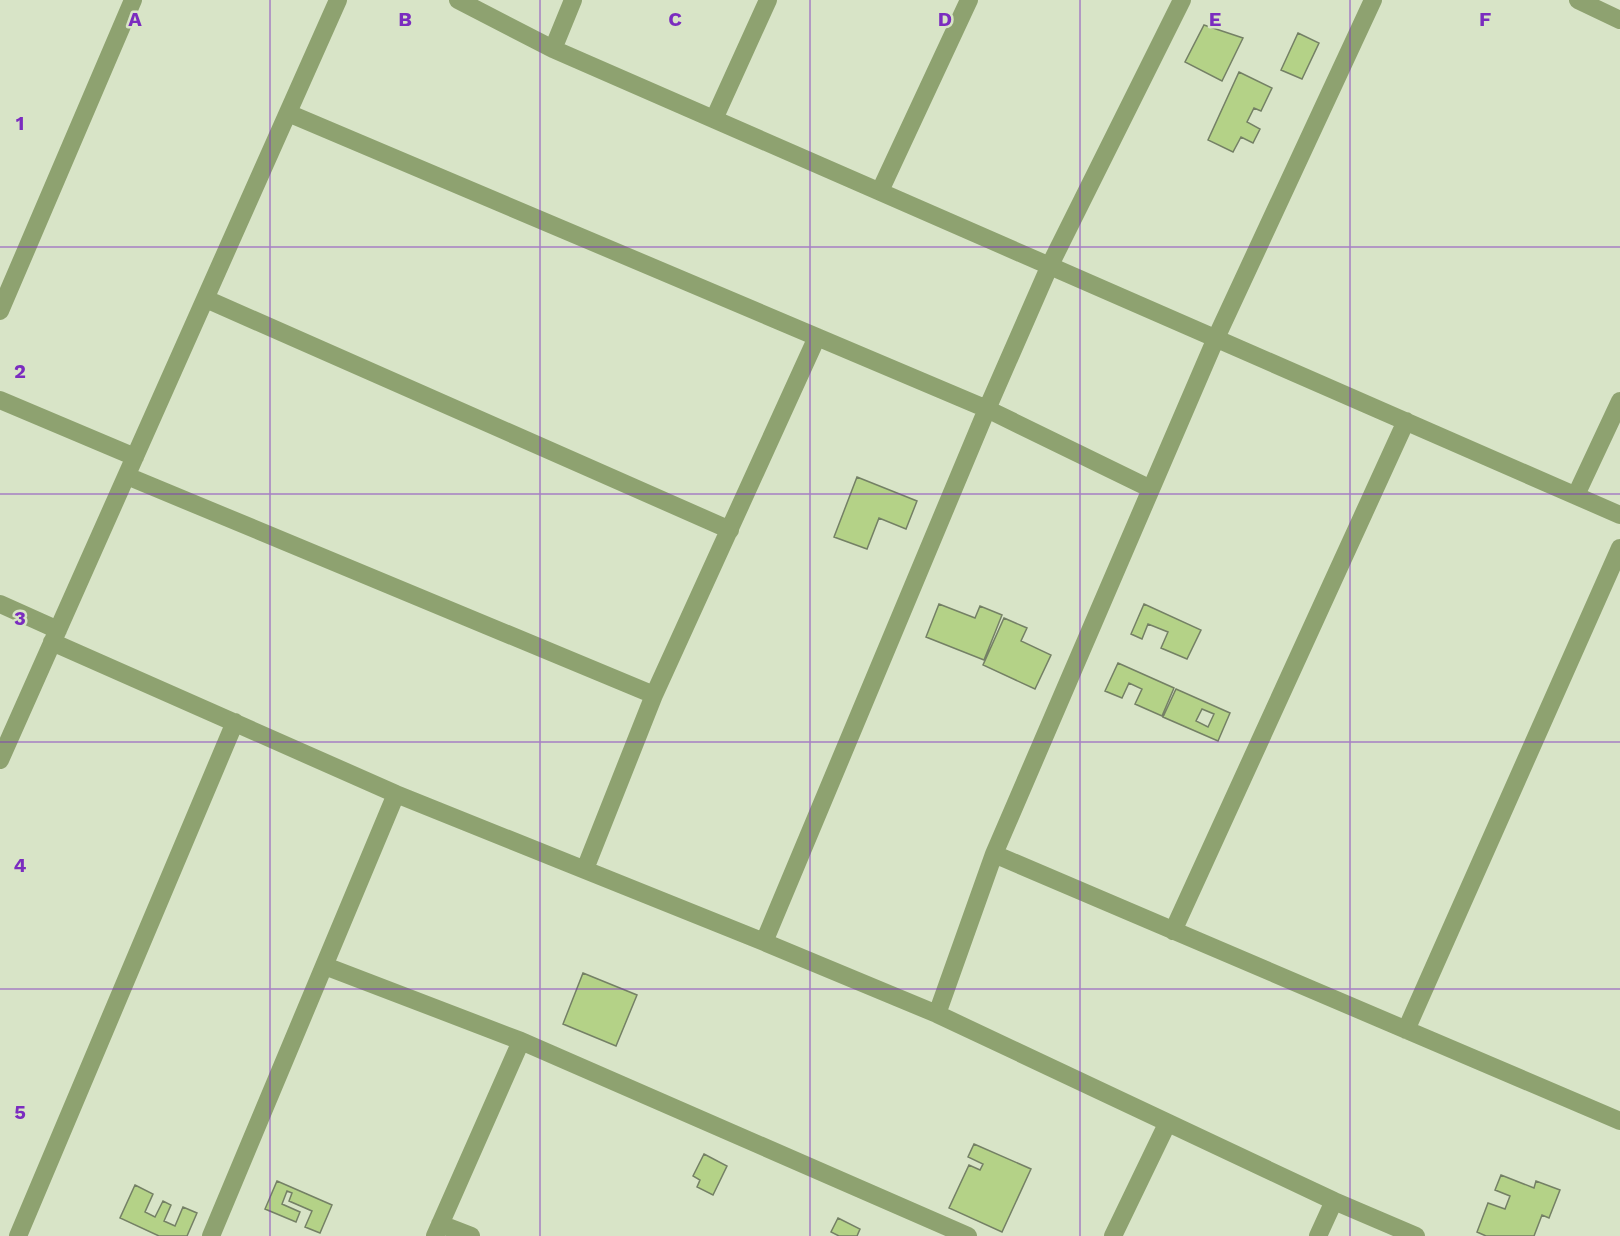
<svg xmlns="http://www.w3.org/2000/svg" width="1620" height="1236" font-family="'Work Sans',sans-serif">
  <rect width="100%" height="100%" fill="#d8e4c7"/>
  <path fill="#b4d287" stroke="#748065" stroke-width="1.5" fill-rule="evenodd" d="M 1204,25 L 1243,38 L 1222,81 L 1185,62 Z
    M 1298,33 L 1319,43 L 1302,79 L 1281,70 Z
    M 1239,72 L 1272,88 L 1261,111 L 1254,108 L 1247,122 L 1260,129 L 1253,143 L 1241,137 L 1233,152 L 1208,140 Z
    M 857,477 L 917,501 L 906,529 L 879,518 L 867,549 L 834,537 Z
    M 939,604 L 975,618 L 980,606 L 1002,615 L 984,660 L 926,637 Z
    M 1144,604 L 1201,630 L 1187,659 L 1161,648 L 1168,632 L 1148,624 L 1142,639 L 1131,634 Z
    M 1004,618 L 1027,628 L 1021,641 L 1051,655 L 1035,689 L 983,665 Z
    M 1118,663 L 1174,688 L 1162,716 L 1135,704 L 1142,689 L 1129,683 L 1122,698 L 1105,691 Z
    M 1176,689 L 1230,713 L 1218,741 L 1163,717 ZM 1202,709 L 1214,714 L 1208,727 L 1196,721 Z
    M 583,973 L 637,995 L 616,1046 L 563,1024 Z
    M 974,1144 L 1031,1169 L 1002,1232 L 949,1208 L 969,1165 L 980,1170 L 983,1164 L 968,1157 Z
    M 704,1154 L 727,1166 L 713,1195 L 697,1187 L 700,1180 L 693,1176 Z
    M 1501,1175 L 1534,1188 L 1536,1181 L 1560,1190 L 1549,1218 L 1542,1215 L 1534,1236 L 1486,1236 L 1477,1232 L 1488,1203 L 1505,1209 L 1510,1196 L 1495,1190 Z
    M 277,1181 L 332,1205 L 320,1233 L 305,1227 L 312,1211 L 289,1201 L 292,1193 L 287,1191 L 282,1204 L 300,1212 L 296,1222 L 265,1209 Z
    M 135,1185 L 153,1194 L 145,1212 L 155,1217 L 163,1201 L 171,1205 L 164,1221 L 175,1226 L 183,1207 L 197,1213 L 187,1236 L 159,1236 L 120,1218 Z
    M 838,1218 L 860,1229 L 857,1236 L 839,1236 L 831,1232 Z"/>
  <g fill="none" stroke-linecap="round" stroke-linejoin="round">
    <path stroke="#8ea270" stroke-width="18" d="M 458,0 L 553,49 L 1620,515
      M 1578,0 L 1620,20
      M 553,49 L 573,0
      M 288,113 L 987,409 L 1151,489
      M 714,119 L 768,0
      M 880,191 L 969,0
      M 206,299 L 730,530
      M 0,311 L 133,0
      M 0,400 L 135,457
      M 127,476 L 654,695
      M 1576,495 L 1620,401
      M 0,604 L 58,630
      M 52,642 L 396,794 L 764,942 L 937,1014 L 1334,1201 L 1416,1236
      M 0,760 L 338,0
      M 994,854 L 1620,1121
      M 585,869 L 654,695 L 817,337
      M 1173,931 L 1406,421
      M 764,942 L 987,409 L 1050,265 L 1182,0
      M 325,966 L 521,1041 L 968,1236
      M 937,1014 L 994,854 L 1216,338 L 1373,0
      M 1406,1030 L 1620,548
      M 440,1224 L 471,1236
      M 18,1236 L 235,722
      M 211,1236 L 396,794
      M 435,1236 L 521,1041
      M 1113,1236 L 1167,1124
      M 1318,1236 L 1334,1201"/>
  </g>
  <path fill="none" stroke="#7b2cbf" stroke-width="1.5" stroke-opacity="0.55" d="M 270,0 L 270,1236M 540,0 L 540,1236M 810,0 L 810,1236M 1080,0 L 1080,1236M 1350,0 L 1350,1236M 0,247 L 1620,247M 0,494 L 1620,494M 0,742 L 1620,742M 0,989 L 1620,989"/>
  <g font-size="20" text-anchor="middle" font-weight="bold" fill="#7b2cbf" stroke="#d8e4c7" stroke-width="5" stroke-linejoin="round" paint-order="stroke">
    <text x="135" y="26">A</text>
    <text x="405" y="26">B</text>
    <text x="675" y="26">C</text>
    <text x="945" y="26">D</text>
    <text x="1215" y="26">E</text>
    <text x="1485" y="26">F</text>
    <text x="20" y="130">1</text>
    <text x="20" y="378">2</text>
    <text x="20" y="625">3</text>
    <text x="20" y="872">4</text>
    <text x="20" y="1119">5</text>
  </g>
</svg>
